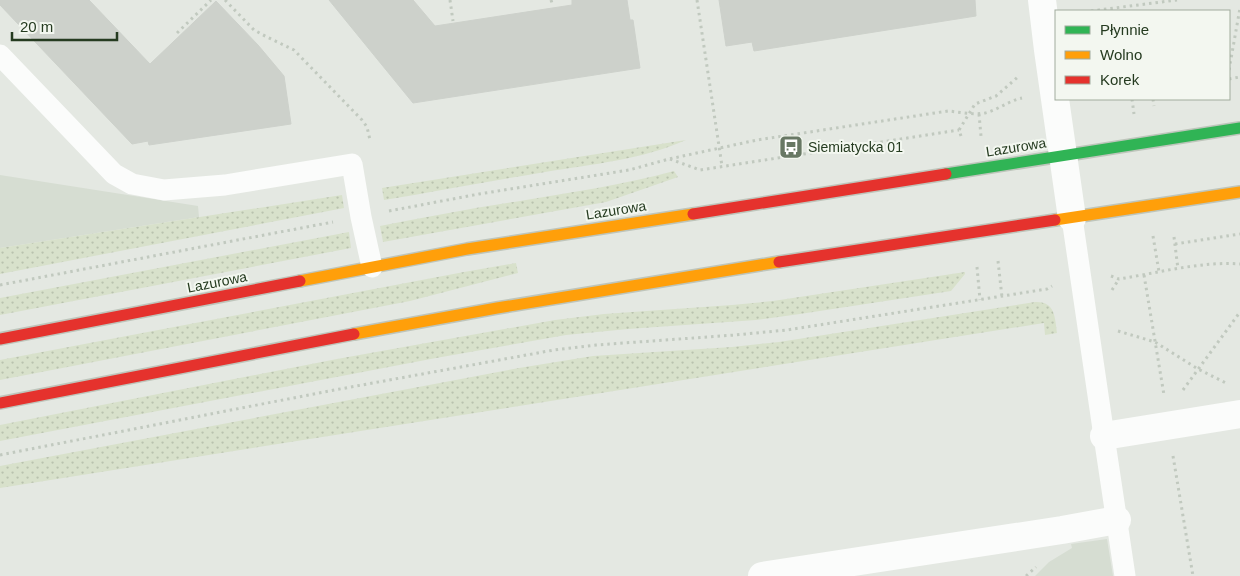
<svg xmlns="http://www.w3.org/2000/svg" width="1240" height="576" font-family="Helvetica,sans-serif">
  <defs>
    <pattern id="grass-dots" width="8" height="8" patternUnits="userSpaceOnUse" patternTransform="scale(1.25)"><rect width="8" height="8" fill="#d8e1cb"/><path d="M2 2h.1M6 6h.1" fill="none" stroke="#b9c2ae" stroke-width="1.8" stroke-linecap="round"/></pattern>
  </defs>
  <rect width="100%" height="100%" fill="#e4e8e2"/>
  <path fill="#d6ddd2" d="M 0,175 L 198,206 L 199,217 L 0,248 Z
    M 1107,539 L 1113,576 L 1035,576 L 1049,562 L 1072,548 L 1071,544 Z"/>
  <path fill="url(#grass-dots)" d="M 686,140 C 641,160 593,164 545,172 C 491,181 438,191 384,200 L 382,188 Z
    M 674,171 L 678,177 L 606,202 L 383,242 L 380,226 C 426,217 473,208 520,201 C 572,192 623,185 674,171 Z
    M 342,195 L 344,208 L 0,274 L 0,248 Z
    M 349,232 L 351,248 L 0,315 L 0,298 Z
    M 516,263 L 518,273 L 410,301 L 0,380 L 0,360 L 464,272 Z
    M 965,272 L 965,274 L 951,291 L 800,314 L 756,320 L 628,329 L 566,335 L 436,358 L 0,441 L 0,425 L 337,359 L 555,320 L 604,314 L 732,305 L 773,301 Z
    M 1035,302 C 1055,301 1055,317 1057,333 L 1045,335 L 1044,323 L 0,488 L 0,466 L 519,368 L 593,356 L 732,347 L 779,342 Z"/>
  <path fill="#cdd1cb" stroke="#cdd1cb" d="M 0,0 L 89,0 L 150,64 L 216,1 L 258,45 L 284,76 L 291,124 L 149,145 L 148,141 L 132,144 L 0,5 Z
    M 329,0 L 413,0 L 435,26 L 572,5 L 572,0 L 627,0 L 630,20 L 633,20 L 640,68 L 413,103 Z
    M 719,0 L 975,0 L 976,16 L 754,51 L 752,42 L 726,46 Z"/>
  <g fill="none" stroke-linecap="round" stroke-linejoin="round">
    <g stroke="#bec5bb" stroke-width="14">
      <path id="fast" d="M 946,174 L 1240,128"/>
    </g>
    <g stroke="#bec5bb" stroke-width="14">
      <path id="slow" d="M 1055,220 L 1240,192
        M 300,281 L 467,249 L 693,214
        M 354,334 L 497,308 L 779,262"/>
    </g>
    <g stroke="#bec5bb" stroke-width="14">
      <path id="jam" d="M 693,214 L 946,174
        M 779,262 L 1055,220
        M 0,339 L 300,281
        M 0,403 L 354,334"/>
    </g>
    <path stroke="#c1c9bf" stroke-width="3" stroke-dasharray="2.5 4" stroke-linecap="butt" d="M 225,0 L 254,30 L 267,37 L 294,50 L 362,120 L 367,127 L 370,140
      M 450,0 L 453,21
      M 551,0 L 552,3
      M 697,0 L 722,166
      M 1091,11 L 1177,0
      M 177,33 L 211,0
      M 1229,70 L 1240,8
      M 1229,79 L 1240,77
      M 1132,99 L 1134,114
      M 1153,99 L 1154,106
      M 979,114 L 981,136
      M 961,136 L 959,130 L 975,104 L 996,96 L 1019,76
      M 670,159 L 700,170 L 959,130
      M 389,211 L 479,194 L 629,170 L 669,159 L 757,140 L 948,111 C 960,112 973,115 985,113 C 998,110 1008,101 1022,98
      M 1153,236 L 1159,272
      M 1174,237 L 1178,269
      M 1175,244 L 1240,234
      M 998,261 L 1002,297
      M 977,267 L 980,300
      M 1144,275 L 1164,395
      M 1111,276 L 1119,279 C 1157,273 1202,261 1240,264
      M 0,285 L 333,222
      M 1112,290 L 1119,279
      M 1118,331 L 1155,342 L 1198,369 L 1226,383
      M 1183,390 L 1240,312
      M 0,455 L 329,391 L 554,350 L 596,345 L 735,335 L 787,330 L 1047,289 L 1052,286
      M 1173,456 L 1193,576
      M 1026,576 L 1036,567"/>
    <path stroke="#fbfcfb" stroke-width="21" d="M 0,55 L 114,174 L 132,184 L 164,190 L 225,185 L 352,164 L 361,217 L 372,267
      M 1072,218 L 1104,436 L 1125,576"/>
    <path stroke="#fbfcfb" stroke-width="28" d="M 1042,0 L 1048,50 L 1072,218
      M 1104,436 L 1240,414
      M 762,576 L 1062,530 L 1117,520"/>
    <use href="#fast" stroke="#30b455" stroke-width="11"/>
    <use href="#slow" stroke="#ff9f0a" stroke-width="11"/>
    <use href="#jam" stroke="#e5322d" stroke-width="11"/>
  </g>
  <defs>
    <g id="bus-square" transform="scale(1.25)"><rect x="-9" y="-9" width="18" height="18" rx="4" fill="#687864" stroke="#f3f7f0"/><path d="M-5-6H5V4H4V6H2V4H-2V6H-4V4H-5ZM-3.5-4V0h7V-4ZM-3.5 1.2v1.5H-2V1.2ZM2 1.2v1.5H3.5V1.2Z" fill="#fff"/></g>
  </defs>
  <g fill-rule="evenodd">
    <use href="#bus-square" x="791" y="147"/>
  </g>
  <g text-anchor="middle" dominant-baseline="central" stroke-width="4" stroke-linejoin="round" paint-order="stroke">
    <g font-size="14" fill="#253b20" stroke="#f3f7f0" text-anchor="start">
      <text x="808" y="147">Siemiatycka 01</text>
    </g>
    <g font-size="14" fill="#253b20" stroke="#f3f7f0">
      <text transform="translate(1016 147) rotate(-9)">Lazurowa</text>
      <text transform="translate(616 210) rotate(-9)">Lazurowa</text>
      <text transform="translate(217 282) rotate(-11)">Lazurowa</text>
    </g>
  </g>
  <rect x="1055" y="10" width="175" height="90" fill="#f3f7f0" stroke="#a1ac9d"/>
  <rect x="1065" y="26" width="25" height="8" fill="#30b455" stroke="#a1ac9d"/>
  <text x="1100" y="35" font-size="15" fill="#253b20">Płynnie</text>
  <rect x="1065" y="51" width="25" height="8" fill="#ff9f0a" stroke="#a1ac9d"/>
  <text x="1100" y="60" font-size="15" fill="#253b20">Wolno</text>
  <rect x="1065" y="76" width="25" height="8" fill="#e5322d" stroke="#a1ac9d"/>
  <text x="1100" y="85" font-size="15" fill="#253b20">Korek</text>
  <path d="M12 32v8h105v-8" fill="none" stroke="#253b20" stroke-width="2.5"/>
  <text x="20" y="32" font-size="15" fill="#253b20" stroke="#f3f7f0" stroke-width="4" paint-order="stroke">20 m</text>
</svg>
